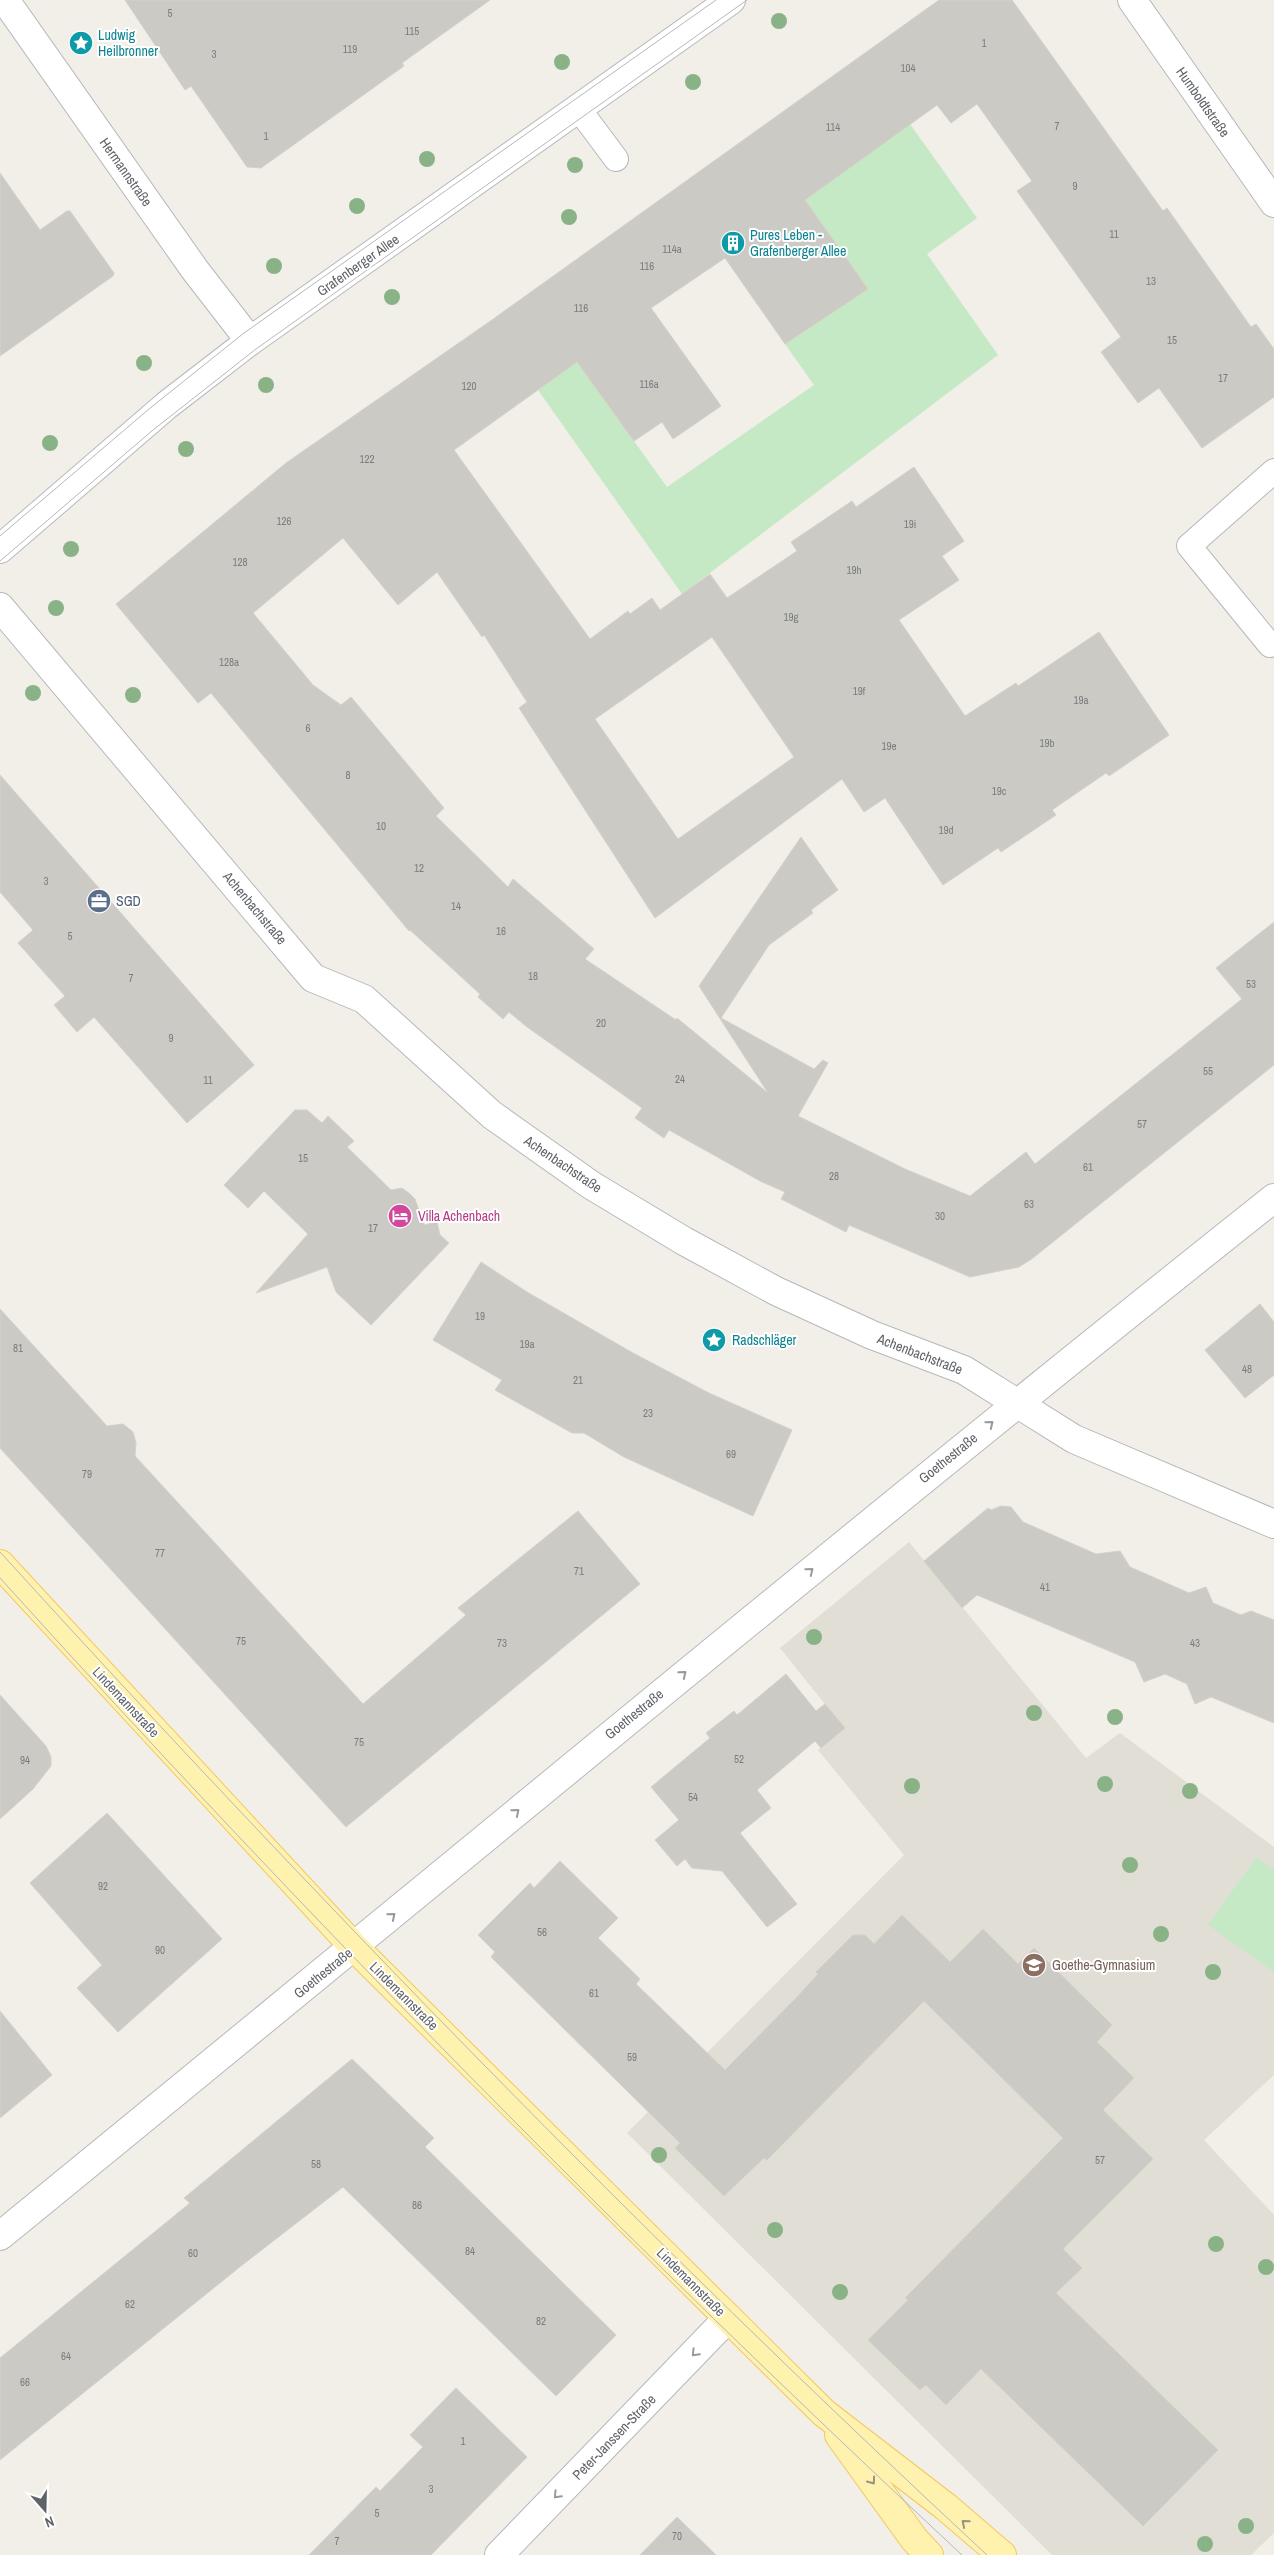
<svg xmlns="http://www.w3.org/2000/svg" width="1274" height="2555" font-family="'Archivo Narrow',sans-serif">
  <rect width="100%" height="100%" fill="#f1efe8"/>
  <path fill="#e1ded6" d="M 909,1542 L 1086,1758 L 1120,1733 L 1274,1847 L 1274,2075 L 1204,2140 L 1274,2215 L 1274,2533 L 1251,2555 L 1052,2555 L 627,2133 L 904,1855 L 818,1750 L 844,1728 L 780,1648 Z"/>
  <path fill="#c5e8c5" d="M 910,124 L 977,218 L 927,254 L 998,355 L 682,594 L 538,390 L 577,362 L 667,487 L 814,385 L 785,344 L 868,289 L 805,200 Z
    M 1256,1858 L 1274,1870 L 1274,1972 L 1208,1925 Z"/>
  <path fill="#cccac5" stroke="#d6d1c6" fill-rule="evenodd" d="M 125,0 L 490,0 L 402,63 L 404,66 L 261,168 L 247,167 L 191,86 L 185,90 Z
    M 939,0 L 1012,0 L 1163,211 L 1167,208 L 1251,327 L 1256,324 L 1274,349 L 1274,397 L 1202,448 L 1159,388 L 1138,403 L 1101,352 L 1121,337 L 1017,191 L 1032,181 L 977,104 L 951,123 L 937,105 L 805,200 L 868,289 L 785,344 L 725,258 L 651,308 L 721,406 L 673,439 L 662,422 L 634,441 L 577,362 L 454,450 L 590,639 L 628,611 L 630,614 L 652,598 L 660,610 L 710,574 L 727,598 L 797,551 L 791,542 L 852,501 L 856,507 L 914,467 L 964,541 L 942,556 L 959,580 L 899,620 L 965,716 L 1016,683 L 1018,686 L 1099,632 L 1169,735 L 1109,776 L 1106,773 L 1052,810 L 1056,815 L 1001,852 L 998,848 L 943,885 L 885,798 L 864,812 L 842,779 L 655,918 L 519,708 L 527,702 L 484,635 L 482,637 L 437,572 L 398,605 L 343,538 L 253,613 L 313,685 L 341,705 L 351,697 L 444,808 L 436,816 L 508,887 L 513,879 L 594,949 L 585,959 L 676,1020 L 677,1018 L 768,1093 L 699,986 L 801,837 L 838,890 L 811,910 L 813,913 L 769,945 L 721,1018 L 814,1069 L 823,1060 L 828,1063 L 798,1116 L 905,1169 L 970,1196 L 1026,1152 L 1035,1164 L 1242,999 L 1216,968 L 1274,922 L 1274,1065 L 1033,1258 L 1019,1267 L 970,1277 L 849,1225 L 846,1232 L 781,1199 L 785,1192 L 762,1182 L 669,1130 L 664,1138 L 635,1118 L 642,1108 L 527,1027 L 509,1012 L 503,1019 L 478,997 L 480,994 L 410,930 L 409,931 L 211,693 L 198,703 L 116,604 L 286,463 L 489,322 ZM 712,637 L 794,757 L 678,839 L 595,719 Z
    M 0,173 L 40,230 L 67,211 L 70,211 L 114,273 L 113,276 L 0,356 Z
    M 0,775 L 254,1065 L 187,1123 L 94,1017 L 77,1032 L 54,1005 L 65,996 L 18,943 L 33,930 L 0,892 Z
    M 295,1110 L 307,1110 L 322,1123 L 328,1116 L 354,1141 L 347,1147 L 391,1190 L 402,1188 L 410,1194 L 415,1199 L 424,1225 L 437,1222 L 440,1235 L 449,1243 L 371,1325 L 336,1292 L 327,1267 L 256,1293 L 308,1234 L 264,1191 L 248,1208 L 224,1185 Z
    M 481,1262 L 527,1292 L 633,1353 L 709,1393 L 792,1430 L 753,1516 L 624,1457 L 584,1433 L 572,1433 L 495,1390 L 502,1380 L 433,1340 Z
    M 1260,1304 L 1274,1322 L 1274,1375 L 1245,1398 L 1205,1350 Z
    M 0,1309 L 107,1426 L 123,1424 L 133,1432 L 136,1443 L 135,1456 L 363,1704 L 466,1615 L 458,1608 L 578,1511 L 640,1584 L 346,1827 L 0,1448 Z
    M 1001,1506 L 1011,1507 L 1023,1522 L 1096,1554 L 1120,1551 L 1130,1567 L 1189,1593 L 1206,1587 L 1213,1603 L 1241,1615 L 1251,1611 L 1274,1620 L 1274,1723 L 1211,1697 L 1195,1704 L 1187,1684 L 1165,1674 L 1144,1682 L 1135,1662 L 977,1595 L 962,1608 L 924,1561 L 988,1508 L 991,1510 Z
    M 786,1674 L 816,1711 L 825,1704 L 845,1728 L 821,1748 L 815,1741 L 757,1790 L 771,1808 L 740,1833 L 797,1904 L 767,1927 L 722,1871 L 692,1868 L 685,1859 L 677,1866 L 655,1840 L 679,1820 L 651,1787 L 710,1738 L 706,1733 L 734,1711 L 737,1715 Z
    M 0,1695 L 46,1746 L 51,1757 L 51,1766 L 33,1789 L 0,1819 Z
    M 107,1813 L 222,1939 L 118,2032 L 77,1988 L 102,1965 L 30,1883 Z
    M 560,1861 L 618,1918 L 598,1938 L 640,1979 L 636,1984 L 725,2070 L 797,1997 L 818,1974 L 816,1972 L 853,1935 L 865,1935 L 874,1944 L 902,1915 L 950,1962 L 983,1929 L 1018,1964 L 1034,1948 L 1112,2025 L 1097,2042 L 1134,2078 L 1103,2110 L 1153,2159 L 1063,2249 L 1082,2268 L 1056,2293 L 1218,2450 L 1143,2526 L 981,2369 L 946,2405 L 926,2385 L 920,2390 L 868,2340 L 908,2300 L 905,2298 L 1063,2138 L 924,2001 L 767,2160 L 764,2158 L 724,2196 L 675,2148 L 680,2143 L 491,1957 L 495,1952 L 478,1935 L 530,1883 L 534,1888 Z
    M 0,2011 L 52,2075 L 0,2118 Z
    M 352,2059 L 434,2138 L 425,2147 L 616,2335 L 556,2396 L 343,2187 L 241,2266 L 0,2460 L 0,2358 L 190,2203 L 184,2198 Z
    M 456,2388 L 527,2457 L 431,2555 L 309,2555 L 376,2487 L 380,2491 L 423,2447 L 410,2435 Z
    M 677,2517 L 716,2555 L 640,2555 Z"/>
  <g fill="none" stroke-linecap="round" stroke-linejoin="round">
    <g stroke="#b5b8bc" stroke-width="26">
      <path id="lane" d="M 578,108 L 616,159
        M 1270,645 L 1189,546 L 1274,471"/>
    </g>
    <g stroke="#b5b8bc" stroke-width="30">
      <path id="street" d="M 5,0 L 195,270 L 250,341
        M 1132,0 L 1274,203
        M 0,607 L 313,978 L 364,999 L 492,1115 L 591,1185 L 684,1241 L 776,1291 L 872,1335 L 964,1370 L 1074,1439 L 1274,1524
        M 0,2236 C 424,1890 845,1539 1274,1198
        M 499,2555 L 728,2318"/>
    </g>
    <g stroke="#b6babf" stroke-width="30">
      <path id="secondary" d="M 0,549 L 167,405 L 250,341 L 731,0"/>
    </g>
    <g stroke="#f2c960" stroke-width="30">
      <path id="primary" d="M 0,1564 L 355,1948 L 824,2413 L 946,2507 L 1002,2555
        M 839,2435 L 914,2539 L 929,2555"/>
    </g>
    <use href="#lane" stroke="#fff" stroke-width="24"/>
    <use href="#street" stroke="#fff" stroke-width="28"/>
    <use href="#secondary" stroke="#fff" stroke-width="28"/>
    <use href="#primary" stroke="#fff2af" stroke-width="28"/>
    <path stroke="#b6b7b8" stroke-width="1" d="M 0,536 L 149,409 L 244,333 L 716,0
      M 0,561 L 153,430 L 256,349 L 747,0
      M 0,1552 C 315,1898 644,2237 987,2555
      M 0,1578 C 306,1917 628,2244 962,2555"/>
  </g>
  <g fill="#89b387">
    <circle cx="779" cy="21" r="8"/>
    <circle cx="562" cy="62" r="8"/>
    <circle cx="693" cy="82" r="8"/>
    <circle cx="427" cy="159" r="8"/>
    <circle cx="575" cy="165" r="8"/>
    <circle cx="357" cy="206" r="8"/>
    <circle cx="569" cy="217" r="8"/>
    <circle cx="274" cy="266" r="8"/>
    <circle cx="392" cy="297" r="8"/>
    <circle cx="144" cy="363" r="8"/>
    <circle cx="266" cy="385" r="8"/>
    <circle cx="50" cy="443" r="8"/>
    <circle cx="186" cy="449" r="8"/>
    <circle cx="71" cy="549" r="8"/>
    <circle cx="56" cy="608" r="8"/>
    <circle cx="33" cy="693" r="8"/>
    <circle cx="133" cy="695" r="8"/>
    <circle cx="814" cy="1637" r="8"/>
    <circle cx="1034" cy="1713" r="8"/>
    <circle cx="1115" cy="1717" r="8"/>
    <circle cx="1105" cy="1784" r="8"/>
    <circle cx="912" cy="1786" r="8"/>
    <circle cx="1190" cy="1791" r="8"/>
    <circle cx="1130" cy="1865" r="8"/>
    <circle cx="1161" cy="1934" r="8"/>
    <circle cx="1213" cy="1972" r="8"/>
    <circle cx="659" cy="2155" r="8"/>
    <circle cx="775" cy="2230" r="8"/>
    <circle cx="1216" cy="2244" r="8"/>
    <circle cx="1266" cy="2267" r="8"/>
    <circle cx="840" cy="2292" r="8"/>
    <circle cx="1246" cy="2526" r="8"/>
    <circle cx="1205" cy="2544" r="8"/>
  </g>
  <defs><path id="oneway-chevron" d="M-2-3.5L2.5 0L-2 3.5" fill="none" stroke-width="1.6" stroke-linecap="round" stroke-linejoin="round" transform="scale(1.25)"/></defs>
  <g stroke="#979a9d">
    <use href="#oneway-chevron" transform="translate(990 1424) rotate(-39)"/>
    <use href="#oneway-chevron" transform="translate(810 1571) rotate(-39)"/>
    <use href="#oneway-chevron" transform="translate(683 1674) rotate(-39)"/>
    <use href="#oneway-chevron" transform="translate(516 1812) rotate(-40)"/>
    <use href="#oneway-chevron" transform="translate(392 1916) rotate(-40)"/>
    <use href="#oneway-chevron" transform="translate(695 2353) rotate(134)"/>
    <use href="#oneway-chevron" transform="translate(557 2495) rotate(134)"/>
  </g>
  <g stroke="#979581">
    <use href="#oneway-chevron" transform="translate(872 2481) rotate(54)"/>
    <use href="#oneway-chevron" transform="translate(965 2523) rotate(-140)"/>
  </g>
  <defs>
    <g id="sight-disc" transform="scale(1.25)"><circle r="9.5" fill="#0f9aa8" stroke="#fff"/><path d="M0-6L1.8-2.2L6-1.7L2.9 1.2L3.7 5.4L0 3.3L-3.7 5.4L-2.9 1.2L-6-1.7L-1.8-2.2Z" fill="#fff"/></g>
    <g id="building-disc" transform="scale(1.25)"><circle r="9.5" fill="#0f9aa8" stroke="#fff"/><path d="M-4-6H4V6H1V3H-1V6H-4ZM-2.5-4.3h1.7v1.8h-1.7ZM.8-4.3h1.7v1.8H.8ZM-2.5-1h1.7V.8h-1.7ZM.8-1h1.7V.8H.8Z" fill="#fff"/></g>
    <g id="office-disc" transform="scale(1.25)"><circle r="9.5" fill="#5c6f8a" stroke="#fff"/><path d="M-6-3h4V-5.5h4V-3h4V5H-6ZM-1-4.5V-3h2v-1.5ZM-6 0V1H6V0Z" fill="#fff"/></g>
    <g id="hotel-disc" transform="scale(1.25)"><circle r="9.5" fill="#d1479c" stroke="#fff"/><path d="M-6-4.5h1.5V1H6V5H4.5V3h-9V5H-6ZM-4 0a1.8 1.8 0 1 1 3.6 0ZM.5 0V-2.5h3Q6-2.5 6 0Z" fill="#fff"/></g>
    <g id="school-disc" transform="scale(1.25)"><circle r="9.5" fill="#8d6e63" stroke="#fff"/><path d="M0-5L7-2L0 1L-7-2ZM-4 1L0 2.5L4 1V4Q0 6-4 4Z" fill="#fff"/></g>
  </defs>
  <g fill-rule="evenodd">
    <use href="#sight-disc" x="81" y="43"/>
    <use href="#building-disc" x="733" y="243"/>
    <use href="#office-disc" x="99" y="901"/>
    <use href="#hotel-disc" x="400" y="1216"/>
    <use href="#sight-disc" x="714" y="1340"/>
    <use href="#school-disc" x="1034" y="1965"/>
  </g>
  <g text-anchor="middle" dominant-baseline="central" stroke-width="4" stroke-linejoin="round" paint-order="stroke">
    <g font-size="11" fill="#7a7d7f">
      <text x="170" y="13">5</text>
      <text x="412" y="31">115</text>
      <text x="984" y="43">1</text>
      <text x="350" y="49">119</text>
      <text x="214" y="54">3</text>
      <text x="908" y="68">104</text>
      <text x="1057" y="126">7</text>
      <text x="833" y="127">114</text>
      <text x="266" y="136">1</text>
      <text x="1075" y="186">9</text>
      <text x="1114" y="234">11</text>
      <text x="672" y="249">114a</text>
      <text x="647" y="266">116</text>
      <text x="1151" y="281">13</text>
      <text x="581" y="308">116</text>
      <text x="1172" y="340">15</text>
      <text x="1223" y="378">17</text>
      <text x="649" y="384">116a</text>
      <text x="469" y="386">120</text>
      <text x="367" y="459">122</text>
      <text x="284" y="521">126</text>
      <text x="910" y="524">19i</text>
      <text x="240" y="562">128</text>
      <text x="854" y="570">19h</text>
      <text x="791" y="617">19g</text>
      <text x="229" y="662">128a</text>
      <text x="859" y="691">19f</text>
      <text x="1081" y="700">19a</text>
      <text x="308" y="728">6</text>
      <text x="1047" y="743">19b</text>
      <text x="889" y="746">19e</text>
      <text x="348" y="775">8</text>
      <text x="999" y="791">19c</text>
      <text x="381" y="826">10</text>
      <text x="946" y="830">19d</text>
      <text x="419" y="868">12</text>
      <text x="46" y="881">3</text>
      <text x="456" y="906">14</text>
      <text x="501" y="931">16</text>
      <text x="70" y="936">5</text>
      <text x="533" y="976">18</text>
      <text x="131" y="978">7</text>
      <text x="1251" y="984">53</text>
      <text x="601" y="1023">20</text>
      <text x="171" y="1038">9</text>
      <text x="1208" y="1071">55</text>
      <text x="680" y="1079">24</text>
      <text x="208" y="1080">11</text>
      <text x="1142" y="1124">57</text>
      <text x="303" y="1158">15</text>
      <text x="1088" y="1167">61</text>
      <text x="834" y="1176">28</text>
      <text x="1029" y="1204">63</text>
      <text x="940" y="1216">30</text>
      <text x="373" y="1228">17</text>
      <text x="480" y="1316">19</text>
      <text x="527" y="1344">19a</text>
      <text x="18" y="1348">81</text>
      <text x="1247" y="1369">48</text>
      <text x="578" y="1380">21</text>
      <text x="648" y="1413">23</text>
      <text x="731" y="1454">69</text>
      <text x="87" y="1474">79</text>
      <text x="160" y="1553">77</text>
      <text x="579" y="1571">71</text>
      <text x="1045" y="1587">41</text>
      <text x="241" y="1641">75</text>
      <text x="502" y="1643">73</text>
      <text x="1195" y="1643">43</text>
      <text x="359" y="1742">75</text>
      <text x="739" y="1759">52</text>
      <text x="25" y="1760">94</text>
      <text x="693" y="1797">54</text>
      <text x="103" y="1886">92</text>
      <text x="542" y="1932">56</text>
      <text x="160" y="1950">90</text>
      <text x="594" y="1993">61</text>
      <text x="632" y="2057">59</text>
      <text x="1100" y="2160">57</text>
      <text x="316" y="2164">58</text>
      <text x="417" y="2205">86</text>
      <text x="470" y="2251">84</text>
      <text x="193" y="2253">60</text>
      <text x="130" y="2304">62</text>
      <text x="541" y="2321">82</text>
      <text x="66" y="2356">64</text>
      <text x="25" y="2382">66</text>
      <text x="463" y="2441">1</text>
      <text x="431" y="2489">3</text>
      <text x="377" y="2513">5</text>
      <text x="677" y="2536">70</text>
      <text x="337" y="2541">7</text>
    </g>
    <g font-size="14" fill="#0d838f" stroke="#fff" text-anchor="start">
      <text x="98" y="35">Ludwig<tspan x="98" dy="16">Heilbronner</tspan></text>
      <text x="750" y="235">Pures Leben -<tspan x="750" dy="16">Grafenberger Allee</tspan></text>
      <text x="732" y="1340">Radschläger</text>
    </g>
    <g font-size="14" fill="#5f6368" stroke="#fff">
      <text transform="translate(1203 102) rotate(55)">Humboldtstraße</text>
      <text transform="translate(126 172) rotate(55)">Hermannstraße</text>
      <text transform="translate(358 265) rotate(-35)">Grafenberger Allee</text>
      <text transform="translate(255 908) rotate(50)">Achenbachstraße</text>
      <text transform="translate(563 1164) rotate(34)">Achenbachstraße</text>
      <text transform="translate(920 1354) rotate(21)">Achenbachstraße</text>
      <text transform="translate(948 1458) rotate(-39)">Goethestraße</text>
      <text transform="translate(126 1702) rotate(47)">Lindemannstraße</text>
      <text transform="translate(634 1714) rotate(-39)">Goethestraße</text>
      <text transform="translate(323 1973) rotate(-39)">Goethestraße</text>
      <text transform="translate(404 1996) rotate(45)">Lindemannstraße</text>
      <text transform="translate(691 2282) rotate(45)">Lindemannstraße</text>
      <text transform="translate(614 2437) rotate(-46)">Peter-Janssen-Straße</text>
    </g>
    <g font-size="14" fill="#4e5e75" stroke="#fff" text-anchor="start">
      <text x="116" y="901">SGD</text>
    </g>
    <g font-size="14" fill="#b23c85" stroke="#fff" text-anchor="start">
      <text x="418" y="1216">Villa Achenbach</text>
    </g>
    <g font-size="14" fill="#785e54" stroke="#fff" text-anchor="start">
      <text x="1052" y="1965">Goethe-Gymnasium</text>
    </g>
  </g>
  <g transform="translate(45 2510) rotate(160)" stroke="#ffffff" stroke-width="4" paint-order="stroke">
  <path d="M0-4L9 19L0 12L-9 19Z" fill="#5f6368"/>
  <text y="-8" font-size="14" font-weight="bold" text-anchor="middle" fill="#5f6368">N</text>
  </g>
</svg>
